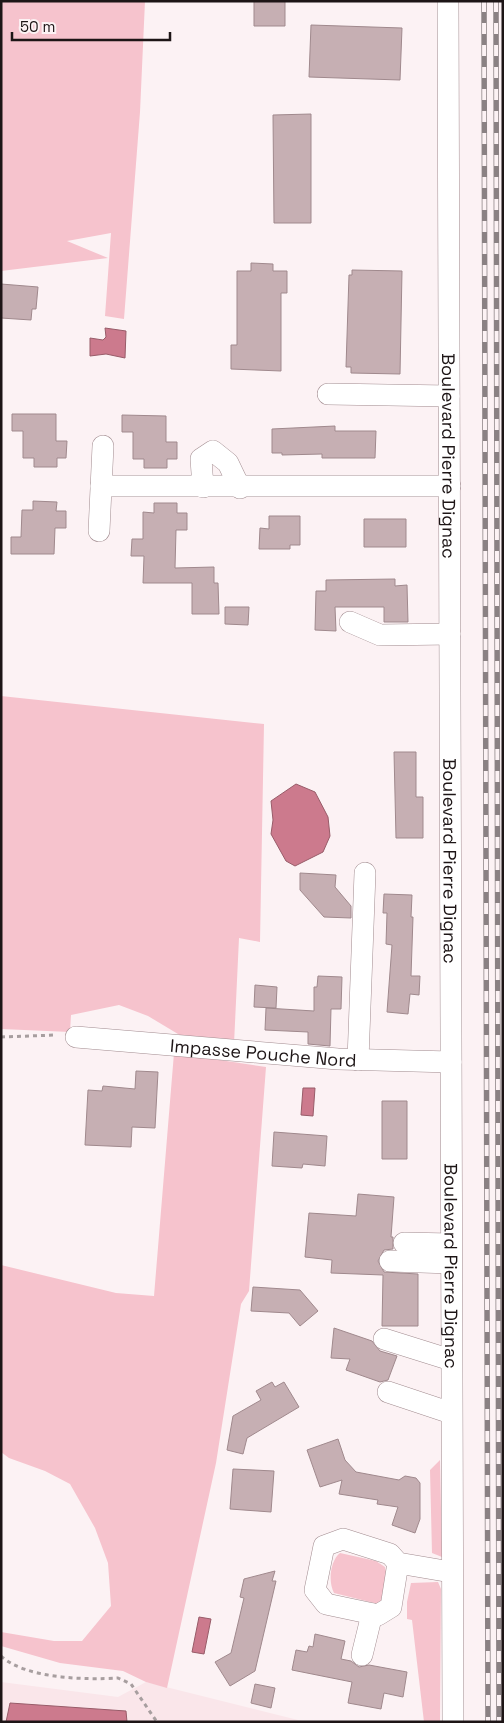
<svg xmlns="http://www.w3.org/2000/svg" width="504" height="1723" font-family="'Space Grotesk',sans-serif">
  <rect width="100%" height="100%" fill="#fcf2f4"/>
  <path fill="#fae6ea" d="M 1,1682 L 118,1697 L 146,1682 L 306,1722 L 1,1722 Z"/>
  <path fill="#f6c3cd" d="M 1,1 L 145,1 L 140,112 L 124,319 L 105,316 L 111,233 L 67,241 L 108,258 L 1,271 Z
    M 1,696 L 264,724 L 260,942 L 239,938 L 234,1044 L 183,1037 L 148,1016 L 119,1005 L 71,1015 L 70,1032 L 1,1029 Z
    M 174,1053 L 266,1067 L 249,1291 L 241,1304 L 216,1463 L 167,1688 L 146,1682 L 123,1671 L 60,1663 L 1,1646 L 1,1632 L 54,1641 L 82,1641 L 111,1606 L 108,1563 L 95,1528 L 70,1484 L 45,1471 L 9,1458 L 1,1452 L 1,1265 L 116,1293 L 154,1296 Z
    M 440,1460 L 442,1557 L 432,1553 L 430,1470 Z
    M 340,1553 L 376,1561 L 385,1567 L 388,1581 L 382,1605 L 334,1593 C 328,1582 330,1561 340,1553 Z
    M 438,1582 L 441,1589 L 440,1722 L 424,1722 L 412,1620 L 407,1619 L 407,1602 L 411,1583 Z"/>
  <path fill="#cc7a8d" stroke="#985c69" d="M 105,328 L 126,331 L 125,358 L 106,354 L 90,356 L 90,338 L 103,340 L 106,337 Z
    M 296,784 L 315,792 L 328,817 L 330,836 L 323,852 L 295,866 L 286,861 L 271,834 L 273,820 L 271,801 Z
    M 303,1088 L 315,1088 L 313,1116 L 301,1115 Z
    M 199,1617 L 211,1619 L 204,1654 L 192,1652 Z
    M 10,1703 L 126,1711 L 127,1722 L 6,1722 Z"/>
  <path fill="#c6afb3" stroke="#a0898d" d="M 254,1 L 285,1 L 285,26 L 254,26 Z
    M 311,25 L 402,28 L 400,80 L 309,77 Z
    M 311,114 L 311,223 L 274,223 L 273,115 Z
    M 251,263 L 273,264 L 273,271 L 287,271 L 287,293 L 281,293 L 281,371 L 231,369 L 231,345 L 237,345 L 237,271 L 251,271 Z
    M 352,270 L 402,271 L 400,374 L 351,373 L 351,367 L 346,367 L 349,275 L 352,275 Z
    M 1,284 L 38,287 L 36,309 L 32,309 L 31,320 L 1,318 Z
    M 12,414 L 56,414 L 56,441 L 67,441 L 66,458 L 57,458 L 57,467 L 34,467 L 34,458 L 23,458 L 23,431 L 12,431 Z
    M 122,415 L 166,416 L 166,442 L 177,442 L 177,459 L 167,459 L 167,468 L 144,468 L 144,459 L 133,459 L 133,432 L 122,432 Z
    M 335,426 L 335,431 L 376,431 L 375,458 L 322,458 L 322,454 L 282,455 L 282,453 L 272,453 L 272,429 Z
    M 33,501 L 57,502 L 56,511 L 66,511 L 66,528 L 55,528 L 54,554 L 11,554 L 11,537 L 21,537 L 22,510 L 33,510 Z
    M 154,503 L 177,503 L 177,513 L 187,513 L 187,530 L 176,530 L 175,568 L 214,567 L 214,583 L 218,583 L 219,614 L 192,614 L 192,583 L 143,583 L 144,556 L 131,556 L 132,539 L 143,539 L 143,512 L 154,513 Z
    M 269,516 L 300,516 L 300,545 L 290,545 L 290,549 L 259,549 L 260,528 L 269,529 Z
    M 364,519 L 406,519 L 406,547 L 364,547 Z
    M 395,579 L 395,586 L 407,585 L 408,622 L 384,622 L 384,607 L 335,607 L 336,631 L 315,630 L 316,591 L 326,591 L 326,580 Z
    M 225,607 L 249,607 L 248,625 L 225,624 Z
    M 394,752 L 416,752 L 416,797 L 423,797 L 423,838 L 396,838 Z
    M 300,873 L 336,875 L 335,887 L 351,906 L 351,918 L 324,917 L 300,890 Z
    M 384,894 L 412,895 L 411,917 L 413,917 L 411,976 L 420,976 L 419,995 L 410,994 L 408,1014 L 387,1012 L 392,945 L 386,944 L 387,913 L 383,913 Z
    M 318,976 L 342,977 L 341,1009 L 331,1009 L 330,1046 L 308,1044 L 308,1032 L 265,1030 L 266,1008 L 314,1011 L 314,987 L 317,987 Z
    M 255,985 L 277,987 L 276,1008 L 254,1007 Z
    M 136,1071 L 158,1072 L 155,1128 L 132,1127 L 131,1147 L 85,1145 L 88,1090 L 102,1091 L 103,1086 L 135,1089 Z
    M 382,1101 L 407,1101 L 407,1159 L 382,1159 Z
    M 274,1132 L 327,1136 L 325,1166 L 303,1164 L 302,1168 L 272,1166 Z
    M 358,1194 L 394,1197 L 391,1237 L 393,1237 L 393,1249 L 384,1250 L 378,1261 L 384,1272 L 418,1274 L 418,1326 L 382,1326 L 383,1275 L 331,1273 L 332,1260 L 305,1257 L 309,1213 L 356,1216 Z
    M 253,1287 L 300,1290 L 318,1311 L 300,1326 L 289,1313 L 251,1311 Z
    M 334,1328 L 372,1341 L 380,1351 L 397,1356 L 388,1380 L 380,1382 L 346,1370 L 350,1359 L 331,1358 Z
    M 272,1382 L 275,1387 L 284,1382 L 299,1407 L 247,1438 L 243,1454 L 227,1450 L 233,1416 L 261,1400 L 256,1391 Z
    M 338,1439 L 345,1460 L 356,1472 L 399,1480 L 405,1476 L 416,1478 L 420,1483 L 420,1519 L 415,1533 L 392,1525 L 398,1507 L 377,1504 L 378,1500 L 339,1494 L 342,1480 L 320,1487 L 307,1450 Z
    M 233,1469 L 274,1471 L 271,1512 L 230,1509 Z
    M 275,1571 L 272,1581 L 276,1581 L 255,1671 L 230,1686 L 215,1662 L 231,1653 L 244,1598 L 240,1597 L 244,1579 Z
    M 315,1634 L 345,1641 L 341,1659 L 351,1661 L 359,1667 L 369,1665 L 407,1672 L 403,1697 L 384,1693 L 381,1709 L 348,1703 L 352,1682 L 292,1670 L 296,1650 L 307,1652 L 309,1646 L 313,1647 Z
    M 255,1684 L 275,1688 L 271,1708 L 251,1703 Z"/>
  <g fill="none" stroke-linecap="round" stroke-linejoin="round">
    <g stroke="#a28c90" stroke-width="22">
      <g id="minor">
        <path id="s1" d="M 448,1 L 453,1722"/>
        <path d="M 328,394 L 449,396"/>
        <path d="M 101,486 L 450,486"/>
        <path d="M 203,487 L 201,459 L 213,451 L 228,463 L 240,488"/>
        <path d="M 99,531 L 103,446"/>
        <path d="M 350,622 L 380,635 L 450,634"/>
        <path id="s2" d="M 76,1037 L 338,1059 L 451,1062"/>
        <path d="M 358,1060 L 365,873"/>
        <path d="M 404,1243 L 451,1244"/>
        <path d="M 390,1261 L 451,1263"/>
        <path d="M 384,1339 L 451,1360"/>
        <path d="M 388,1392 L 451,1413"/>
        <path d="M 398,1563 L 391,1607 L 378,1615 L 326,1604 L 315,1590 L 324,1546 L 343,1539 L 390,1554 L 398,1563 L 451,1572"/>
        <path d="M 362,1655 L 372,1614"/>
      </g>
    </g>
    <path stroke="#a79e9f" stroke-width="3" stroke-dasharray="4 4" stroke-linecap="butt" d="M 1,1037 L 56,1035
      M 1,1656 C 26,1679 86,1680 118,1678 L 131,1684 L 157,1722"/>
    <use href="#minor" stroke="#fff" stroke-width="21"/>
    <g stroke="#8a8183" stroke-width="5.5">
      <path id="rail" d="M 484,1 L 488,1722
        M 496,1 L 499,1722"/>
    </g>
    <use href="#rail" stroke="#fcf2f4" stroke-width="4" stroke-dasharray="11" stroke-linecap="butt"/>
  </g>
  <g text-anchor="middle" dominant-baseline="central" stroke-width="5" stroke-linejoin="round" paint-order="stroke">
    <g font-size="18" fill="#1d1516" stroke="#fcf2f4">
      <text stroke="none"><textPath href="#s1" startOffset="455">Boulevard Pierre Dignac</textPath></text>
      <text stroke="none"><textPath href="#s1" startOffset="860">Boulevard Pierre Dignac</textPath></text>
      <text stroke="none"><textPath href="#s2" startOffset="188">Impasse Pouche Nord</textPath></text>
      <text stroke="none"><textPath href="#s1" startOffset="1265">Boulevard Pierre Dignac</textPath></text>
    </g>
  </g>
  <rect width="504" height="1723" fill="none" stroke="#1d1516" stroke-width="5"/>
  <path d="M12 32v8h158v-8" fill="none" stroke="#1d1516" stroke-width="2.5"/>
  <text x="20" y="32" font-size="15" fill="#1d1516" stroke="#fcf2f4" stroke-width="4" paint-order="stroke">50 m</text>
</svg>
